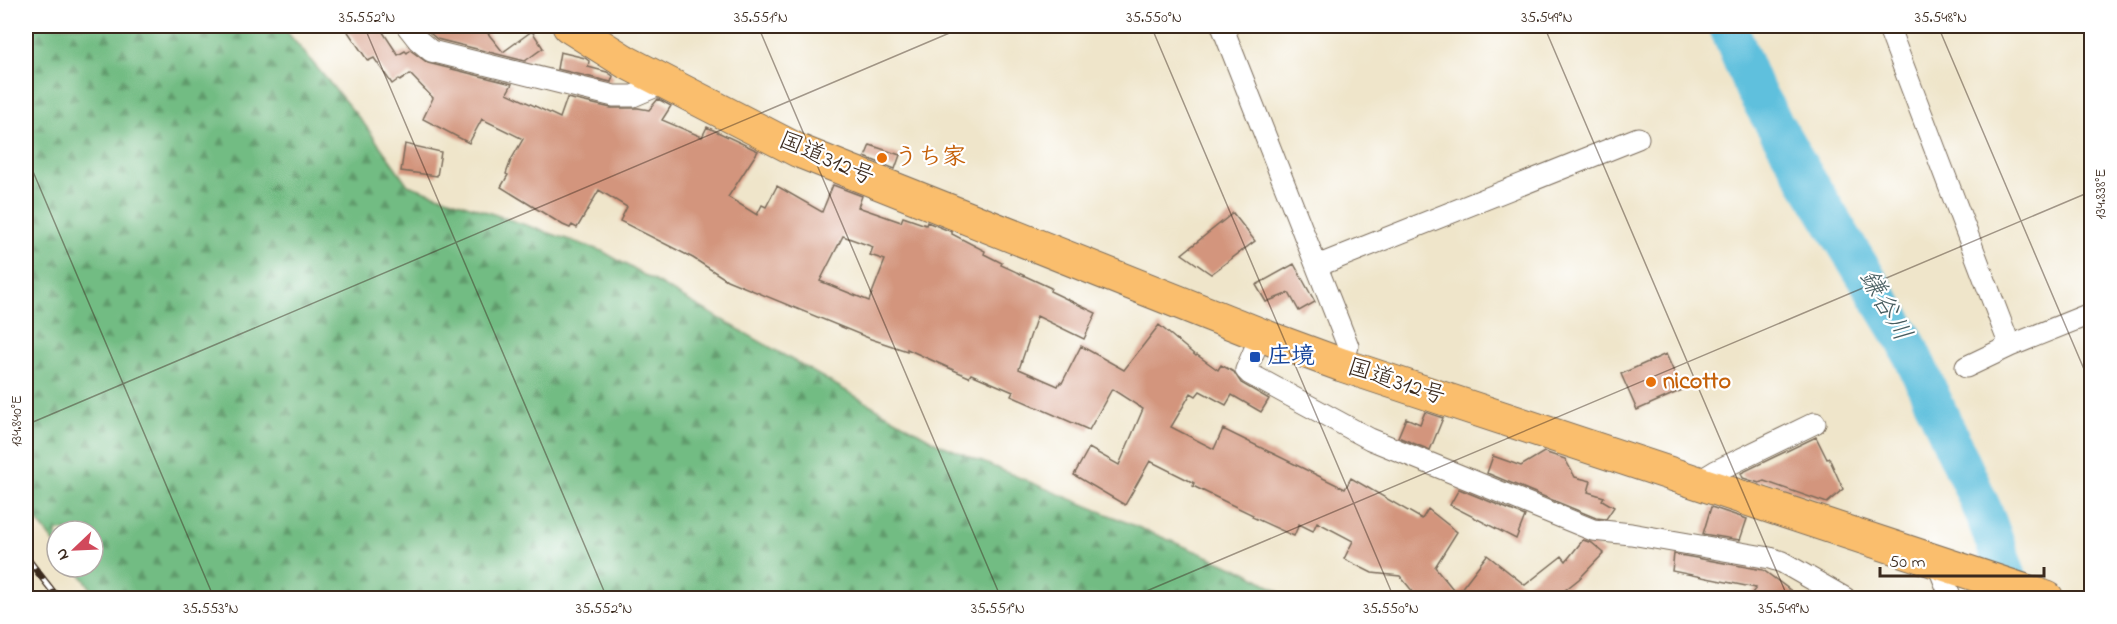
<svg xmlns="http://www.w3.org/2000/svg" width="2117" height="624" font-family="'Indie Flower','Klee One',sans-serif">
  <defs>
    <pattern id="forest-firs" width="22" height="20" patternUnits="userSpaceOnUse" patternTransform="scale(1.5)"><rect width="22" height="20" fill="#72bc83"/><path d="M5 1l3.5 6h-7zM16 11l3.5 6h-7z" fill="#5f996b"/></pattern>
  </defs>
  <rect width="100%" height="100%" fill="#fff"/>
  <filter id="ink" filterUnits="userSpaceOnUse"><feTurbulence type="fractalNoise" baseFrequency=".0167" numOctaves="2"/><feDisplacementMap in="SourceGraphic" scale="12" xChannelSelector="R" yChannelSelector="G"/><feConvolveMatrix kernelMatrix="1 2 1 2 8 2 1 2 1" color-interpolation-filters="sRGB"/></filter>
  <filter id="wash" filterUnits="userSpaceOnUse"><feTurbulence type="fractalNoise" baseFrequency=".008" numOctaves="4" result="noise"/><feDisplacementMap in="SourceGraphic" scale="24" xChannelSelector="R" yChannelSelector="G"/><feGaussianBlur stdDeviation="1.35" result="paint"/><feColorMatrix in="noise" values="0 0 0 0 0 0 0 0 0 0 0 0 0 0 0 0 0 1.4 0 .05"/><feComposite in="paint" operator="in"/></filter>
  <g filter="url(#wash)">
    <rect width="100%" height="100%" fill="#efe5ca"/>
    <path fill="url(#forest-firs)" stroke="#567350" stroke-width="1.5" d="M 26,26 L 282,26 L 365,125 L 408,185 L 602,251 L 937,443 L 1250,574 L 1289,598 L 98,598 L 75,567 L 93,567 L 93,531 L 57,531 L 57,546 L 26,507 Z"/>
    <g fill="none" stroke-linecap="round" stroke-linejoin="round">
      <path stroke="#5fc0dd" stroke-width="39" d="M 1728,26 L 1754,89 L 1808,182 L 1906,342 L 1984,513 L 2015,598"/>
    </g>
    <g id="blocks">
      <path fill="#d3957d" fill-rule="evenodd" d="M 344,26 L 379,26 L 398,55 L 405,51 L 407,53 L 410,50 L 428,63 L 512,84 L 507,93 L 560,118 L 567,98 L 611,108 L 638,108 L 649,110 L 658,99 L 671,106 L 662,120 L 702,137 L 707,127 L 758,151 L 728,197 L 757,215 L 762,205 L 766,207 L 777,186 L 822,212 L 833,185 L 862,196 L 858,207 L 901,222 L 903,217 L 926,225 L 927,222 L 952,232 L 952,234 L 985,251 L 984,254 L 1002,263 L 1001,265 L 1051,288 L 1050,291 L 1096,313 L 1084,339 L 1037,316 L 1019,369 L 1058,386 L 1060,382 L 1062,383 L 1081,346 L 1124,370 L 1159,325 L 1196,356 L 1197,355 L 1218,370 L 1221,365 L 1234,372 L 1241,383 L 1269,399 L 1261,412 L 1232,395 L 1226,405 L 1200,391 L 1196,396 L 1191,393 L 1171,427 L 1214,449 L 1223,429 L 1345,489 L 1351,478 L 1422,519 L 1428,509 L 1457,532 L 1435,567 L 1457,594 L 1487,555 L 1525,585 L 1562,556 L 1566,561 L 1583,540 L 1592,543 L 1604,553 L 1579,579 L 1555,598 L 1418,598 L 1400,576 L 1372,573 L 1344,559 L 1353,541 L 1317,522 L 1313,531 L 1299,524 L 1294,536 L 1252,517 L 1253,515 L 1193,486 L 1194,483 L 1150,461 L 1125,505 L 1074,475 L 1089,448 L 1119,465 L 1143,409 L 1112,389 L 1089,430 L 1011,396 L 1013,392 L 971,374 L 969,377 L 907,349 L 907,351 L 871,339 L 727,280 L 693,258 L 620,221 L 627,207 L 599,190 L 577,228 L 572,225 L 570,228 L 563,225 L 501,187 L 508,175 L 506,174 L 511,160 L 523,139 L 482,119 L 469,143 L 423,119 L 433,98 L 410,74 L 400,81 L 399,79 L 392,84 L 374,58 L 368,61 ZM 843,236 L 873,247 L 870,255 L 885,260 L 869,301 L 820,281 Z
        M 439,26 L 482,26 L 503,52 L 532,31 L 543,48 L 525,61 L 437,39 L 430,33 Z
        M 560,52 L 585,58 L 589,61 L 588,67 L 607,72 L 613,76 L 611,82 L 557,69 Z
        M 405,144 L 441,152 L 437,176 L 401,171 Z
        M 870,145 L 900,155 L 895,169 L 865,157 Z
        M 1233,213 L 1255,241 L 1211,274 L 1182,254 Z
        M 1294,264 L 1315,302 L 1299,311 L 1289,293 L 1266,302 L 1256,285 Z
        M 1666,354 L 1682,390 L 1637,410 L 1621,374 Z
        M 1425,412 L 1443,418 L 1430,450 L 1398,437 L 1406,418 L 1420,424 Z
        M 1816,437 L 1827,459 L 1829,458 L 1843,489 L 1827,503 L 1764,481 L 1759,483 L 1743,478 L 1741,473 Z
        M 1544,452 L 1565,459 L 1575,477 L 1591,481 L 1588,492 L 1604,497 L 1602,500 L 1614,507 L 1606,519 L 1596,518 L 1487,473 L 1493,456 L 1521,466 Z
        M 1459,489 L 1525,516 L 1516,539 L 1450,505 Z
        M 1711,507 L 1747,519 L 1740,540 L 1703,534 Z
        M 1674,554 L 1763,570 L 1801,598 L 1748,598 L 1756,588 L 1672,571 Z"/>
    </g>
  </g>
  <g filter="url(#ink)">
    <use href="#blocks" fill-opacity="0" stroke="#7a6b5a" stroke-width="1.5"/>
    <g fill="none" stroke-linecap="round" stroke-linejoin="round">
      <g stroke="#7a6b5a" stroke-width="23">
        <path id="minor" d="M 407,26 L 418,40 L 431,51 L 614,96 L 633,96 L 666,82
          M 1222,26 L 1348,346 L 1342,365
          M 1888,26 L 2010,346
          M 1317,266 L 1638,138
          M 1261,335 L 1246,370 L 1250,374 L 1370,439 L 1593,530 L 1631,534 L 1770,558 L 1782,562 L 1845,598
          M 1966,367 L 2010,346 L 2092,313
          M 1698,482 L 1716,471 L 1815,423
          M 1936,560 L 1951,598"/>
      </g>
      <g stroke="#7a6b5a" stroke-width="35">
        <path id="trunk" d="M 569,26 L 626,62 L 799,151 L 1274,340 L 1342,365 L 2047,598"/>
      </g>
      <use href="#minor" stroke="#fff" stroke-width="21"/>
      <use href="#trunk" stroke="#fabe6d" stroke-width="33"/>
      <g stroke="#3b2a1e" stroke-width="7">
        <path id="rail" d="M 26,557 L 58,598"/>
      </g>
      <use href="#rail" stroke="#fff" stroke-width="4.5" stroke-dasharray="14" stroke-linecap="butt"/>
    </g>
  </g>
  <path fill="none" stroke="#3b2a1e" stroke-width="1.5" stroke-opacity="0.45" d="M 364,26 L 607,598M 758,26 L 1001,598M 1151,26 L 1394,598M 1544,26 L 1788,598M 1938,26 L 2092,388M 26,155 L 214,598M 26,425 L 966,26M 1130,598 L 2092,191"/>
  <g fill="#e8710a" stroke="#fff" stroke-width="2">
    <circle cx="882" cy="158" r="6"/>
    <circle cx="1651" cy="382" r="6"/>
  </g>
  <rect fill="#1a4fb4" stroke="#fff" stroke-width="2" x="1249" y="351" width="12" height="12" rx="3"/>
  <g text-anchor="middle" dominant-baseline="central" stroke-width="4.5" stroke-linejoin="round" paint-order="stroke">
    <g font-size="24" font-weight="bold" fill="#c56008" stroke="#fff" text-anchor="start">
      <text x="894" y="158">うち家</text>
      <text x="1663" y="382">nicotto</text>
    </g>
    <g font-size="24" fill="#3b2a1e" stroke="#fff">
      <text transform="translate(826 160) rotate(23)">国道312号</text>
      <text transform="translate(1396 383) rotate(18)">国道312号</text>
    </g>
    <g font-size="24" font-weight="bold" fill="#164399" stroke="#fff" text-anchor="start">
      <text x="1267" y="357">庄境</text>
    </g>
    <g font-size="26" font-style="italic" fill="#485e61" stroke="#fff">
      <text transform="translate(1884 306) rotate(60)">鎌谷川</text>
    </g>
  </g>
  <rect width="2117" height="624" fill="none" stroke="#fff" stroke-width="66"/>
  <g transform="translate(75 549) rotate(247)"><circle r="28" fill="#ffffff" stroke="#b1aaa5" stroke-width="1.5"/>
  <path d="M0-4.5L10 22L0 15L-10 22Z" fill="#d1495b"/>
  <text y="-9" font-size="16" font-weight="bold" text-anchor="middle" fill="#3b2a1e">N</text>
  </g>
  <path d="M1880 567v9h164v-9" fill="none" stroke="#3b2a1e" stroke-width="3"/>
  <text x="1889" y="567" font-size="18" fill="#3b2a1e" stroke="#ffffff" stroke-width="4.5" paint-order="stroke">50 m</text>
  <rect x="33" y="33" width="2051" height="558" fill="none" stroke="#3b2a1e" stroke-width="2"/>
  <g font-size="15" text-anchor="middle" fill="#3b2a1e">
    <text x="367" y="22">35.552°N</text>
    <text x="761" y="22">35.551°N</text>
    <text x="1154" y="22">35.550°N</text>
    <text x="1547" y="22">35.549°N</text>
    <text x="1941" y="22">35.548°N</text>
    <text transform="translate(2100 194) rotate(-90)" y="5">134.838°E</text>
    <text transform="translate(16 421) rotate(-90)" y="5">134.840°E</text>
    <text x="211" y="613">35.553°N</text>
    <text x="604" y="613">35.552°N</text>
    <text x="998" y="613">35.551°N</text>
    <text x="1391" y="613">35.550°N</text>
    <text x="1784" y="613">35.549°N</text>
  </g>
</svg>
